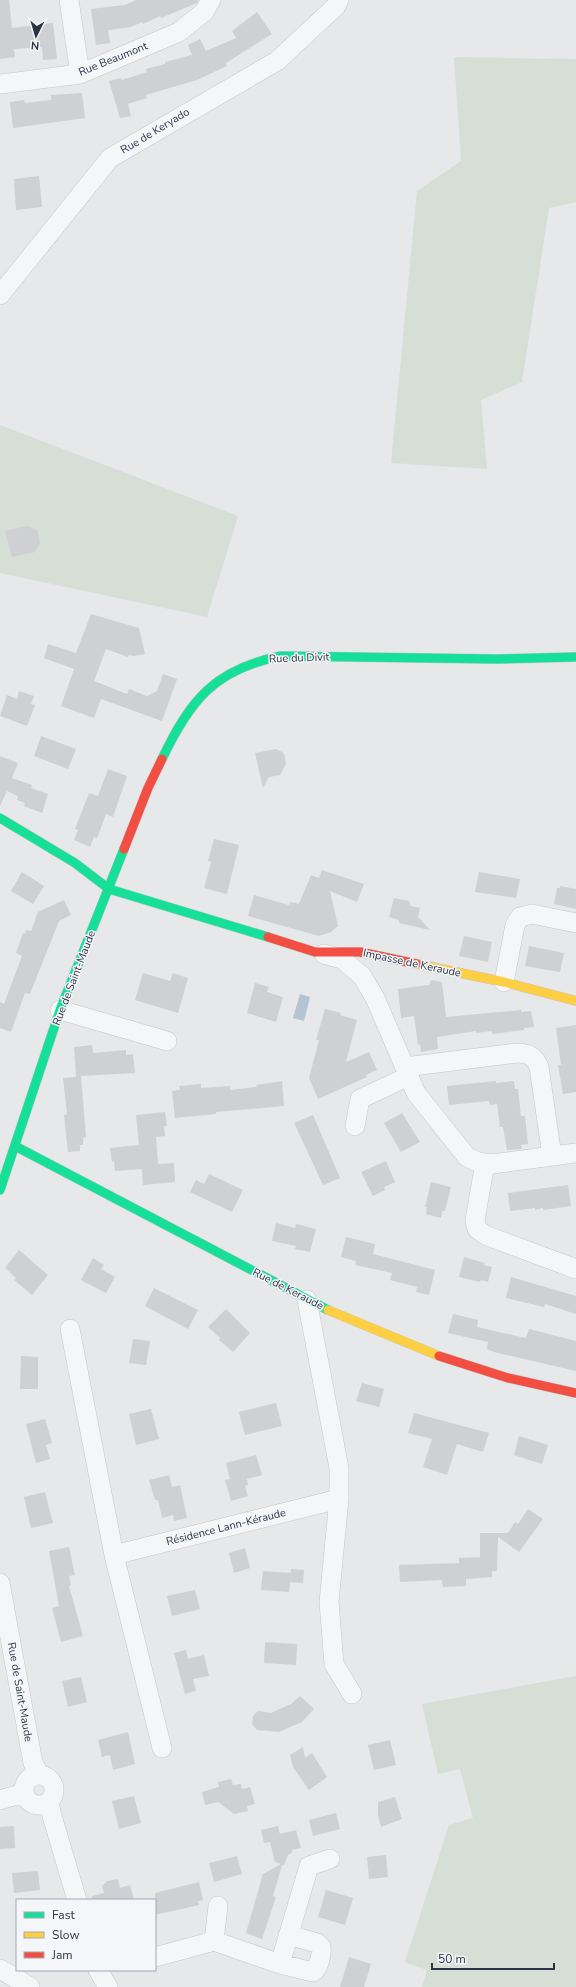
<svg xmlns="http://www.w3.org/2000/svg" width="576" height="1987" font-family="'Nunito Sans',sans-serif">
  <rect width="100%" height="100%" fill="#e6e8ea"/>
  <path fill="#d6ded6" d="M 454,57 L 576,59 L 576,202 L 549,208 L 522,382 L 481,400 L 487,469 L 391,463 L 417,191 L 461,161 Z
    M 0,425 L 238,516 L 207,617 L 0,573 Z
    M 576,1676 L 576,1987 L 422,1987 L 427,1970 L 405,1962 L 449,1825 L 473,1818 L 460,1769 L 438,1774 L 422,1704 Z"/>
  <path fill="#b4c4d5" d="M 300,994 L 310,997 L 304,1021 L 293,1018 Z"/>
  <path fill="#ced0d3" d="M 0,0 L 9,0 L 12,28 L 53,23 L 57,59 L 43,60 L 42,47 L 14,49 L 15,57 L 0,59 Z
    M 136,0 L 198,0 L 197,3 L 161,18 L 160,16 L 143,24 L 142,22 L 131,27 L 108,30 L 110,43 L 96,45 L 91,9 L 125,5 Z
    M 257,12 L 272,34 L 226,63 L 227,66 L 197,80 L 146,95 L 147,98 L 128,104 L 131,116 L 120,118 L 109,81 L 121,78 L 122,80 L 147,72 L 146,69 L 165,64 L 165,62 L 192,55 L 188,45 L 200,39 L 206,51 L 236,38 L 232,31 Z
    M 82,93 L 85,118 L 13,128 L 10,102 L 24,100 L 25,103 L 51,100 L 51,95 Z
    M 39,176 L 42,207 L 16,210 L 14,179 Z
    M 28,526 L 37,530 L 40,542 L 35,552 L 12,557 L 5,531 Z
    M 91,614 L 139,628 L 145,654 L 133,656 L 129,655 L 128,657 L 106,649 L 94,681 L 127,694 L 129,689 L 147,696 L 157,691 L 163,674 L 177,679 L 162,721 L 101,699 L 94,718 L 61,706 L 74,669 L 44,658 L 48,644 L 76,653 Z
    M 19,691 L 34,696 L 31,704 L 35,705 L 27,726 L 0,716 L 7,695 L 17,699 Z
    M 41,736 L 76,749 L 68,769 L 34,756 Z
    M 276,749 L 284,753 L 286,764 L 280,775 L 269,777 L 263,788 L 255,753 Z
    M 0,756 L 18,763 L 12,778 L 32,785 L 31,788 L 48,794 L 42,813 L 24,806 L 25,803 L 17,800 L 18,796 L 7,791 L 0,806 Z
    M 108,769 L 127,776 L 113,817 L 106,814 L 97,838 L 94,837 L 90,847 L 74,840 L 78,830 L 75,829 L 89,793 L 98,796 Z
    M 214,839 L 239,845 L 227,894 L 204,888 L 211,862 L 208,861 Z
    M 322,870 L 364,884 L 357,902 L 330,891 L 338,926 L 331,932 L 319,936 L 248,916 L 254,895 L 289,905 L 290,902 L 299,904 L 311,875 L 319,878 Z
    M 22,872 L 44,886 L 33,904 L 11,891 Z
    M 479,872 L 520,879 L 516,898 L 475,892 Z
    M 560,886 L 576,889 L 576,909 L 554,904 L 557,888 L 560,888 Z
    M 394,898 L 409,901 L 411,906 L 420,908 L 418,917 L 430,930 L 399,923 L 399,920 L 389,917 Z
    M 64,900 L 71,915 L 59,921 L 30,994 L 25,993 L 11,1032 L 0,1028 L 0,1002 L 4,1004 L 22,956 L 16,953 L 23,933 L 25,934 L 26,930 L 31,931 L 38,912 Z
    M 464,936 L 492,942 L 488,962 L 459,956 Z
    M 529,946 L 564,953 L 560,972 L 525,966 Z
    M 143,973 L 170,981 L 173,973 L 188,978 L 178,1013 L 135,1000 Z
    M 431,980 L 442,982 L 446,1017 L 521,1010 L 521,1012 L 531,1011 L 534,1027 L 524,1028 L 524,1030 L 492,1034 L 492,1031 L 476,1033 L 476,1031 L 437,1037 L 438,1049 L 421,1052 L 420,1044 L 418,1045 L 414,1016 L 401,1018 L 398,989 L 429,985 Z
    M 255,983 L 269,987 L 267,992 L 283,997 L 276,1022 L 247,1013 Z
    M 325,1009 L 341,1013 L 340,1015 L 357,1020 L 346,1062 L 369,1052 L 377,1070 L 366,1075 L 367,1077 L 318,1099 L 309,1078 L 319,1040 L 316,1040 Z
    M 576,1025 L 576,1092 L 563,1094 L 558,1065 L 561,1065 L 556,1028 Z
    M 92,1045 L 93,1053 L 126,1050 L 126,1055 L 133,1054 L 135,1073 L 81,1076 L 86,1137 L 83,1138 L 83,1145 L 80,1145 L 80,1151 L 68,1152 L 64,1115 L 67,1114 L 63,1078 L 76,1077 L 74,1047 Z
    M 282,1081 L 284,1106 L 216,1112 L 216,1114 L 175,1118 L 172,1091 L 180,1090 L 179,1086 L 201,1084 L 201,1088 L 230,1086 L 230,1090 L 257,1087 L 256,1085 Z
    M 496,1081 L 496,1083 L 514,1081 L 515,1089 L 518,1089 L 521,1116 L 525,1116 L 528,1144 L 521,1145 L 522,1149 L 507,1150 L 503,1127 L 500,1127 L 497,1104 L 490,1105 L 489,1101 L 449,1105 L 447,1086 Z
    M 165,1112 L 167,1126 L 164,1126 L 165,1136 L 156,1137 L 158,1164 L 174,1163 L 175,1182 L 143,1185 L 142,1169 L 115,1171 L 114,1161 L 112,1162 L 110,1148 L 139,1145 L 136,1115 Z
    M 402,1113 L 420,1142 L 401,1152 L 384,1123 Z
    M 313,1115 L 340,1178 L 323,1185 L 294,1123 Z
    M 386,1161 L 395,1182 L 384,1187 L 385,1190 L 373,1196 L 361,1172 Z
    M 209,1174 L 243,1190 L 232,1212 L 190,1192 L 196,1180 L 204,1184 Z
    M 431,1182 L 451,1187 L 445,1211 L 442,1211 L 441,1218 L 426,1214 L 427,1207 L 425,1207 Z
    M 568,1185 L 571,1206 L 543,1210 L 543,1208 L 535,1210 L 535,1208 L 510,1211 L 508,1193 Z
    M 276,1223 L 295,1228 L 296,1224 L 316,1229 L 310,1252 L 295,1249 L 296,1246 L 272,1241 Z
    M 346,1237 L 375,1244 L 373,1254 L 435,1270 L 429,1295 L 416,1292 L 417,1287 L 390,1280 L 392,1273 L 355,1265 L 356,1261 L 341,1257 Z
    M 19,1250 L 48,1275 L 32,1295 L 14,1280 L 16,1278 L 5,1268 Z
    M 464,1257 L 485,1263 L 484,1265 L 492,1267 L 488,1282 L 481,1280 L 480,1282 L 459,1277 Z
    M 93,1258 L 104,1265 L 101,1269 L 115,1277 L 106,1293 L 81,1280 Z
    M 511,1277 L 576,1296 L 576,1314 L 545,1304 L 544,1307 L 506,1298 Z
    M 154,1288 L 198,1310 L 188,1329 L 145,1306 Z
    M 226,1309 L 250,1333 L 233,1352 L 219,1340 L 220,1338 L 208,1327 Z
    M 453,1314 L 478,1320 L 477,1327 L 526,1338 L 529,1329 L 576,1341 L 576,1371 L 494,1352 L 487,1349 L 488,1342 L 448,1333 Z
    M 133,1339 L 150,1341 L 146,1365 L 129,1363 Z
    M 21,1356 L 38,1357 L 38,1389 L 20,1389 Z
    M 362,1383 L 384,1389 L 379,1407 L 356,1401 Z
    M 276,1403 L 282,1426 L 245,1435 L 239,1412 Z
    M 151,1409 L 159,1439 L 136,1445 L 129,1414 Z
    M 414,1413 L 489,1433 L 483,1452 L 457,1444 L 447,1475 L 423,1467 L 432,1439 L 408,1433 Z
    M 45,1419 L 52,1443 L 46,1445 L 50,1459 L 36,1463 L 26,1424 Z
    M 519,1436 L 548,1445 L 542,1464 L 514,1455 Z
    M 256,1455 L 262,1475 L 247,1479 L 248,1485 L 245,1486 L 248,1496 L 231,1501 L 225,1480 L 230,1479 L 226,1463 Z
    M 169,1475 L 172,1487 L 180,1485 L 187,1518 L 174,1521 L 173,1515 L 162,1518 L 158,1500 L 155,1500 L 149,1480 Z
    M 45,1492 L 53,1523 L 31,1528 L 24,1497 Z
    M 528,1509 L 543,1519 L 519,1552 L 498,1537 L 497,1571 L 492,1571 L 492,1577 L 466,1579 L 466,1586 L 443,1587 L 442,1580 L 400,1582 L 399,1565 L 459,1563 L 459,1558 L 480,1557 L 480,1533 L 508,1533 L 515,1522 L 518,1524 Z
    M 69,1547 L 75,1575 L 69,1576 L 71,1585 L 69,1586 L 83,1636 L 61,1642 L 52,1608 L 59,1606 L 49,1551 Z
    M 245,1548 L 250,1568 L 234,1573 L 229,1553 Z
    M 291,1569 L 304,1570 L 303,1583 L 290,1582 L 289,1592 L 261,1590 L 263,1571 L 291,1573 Z
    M 195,1590 L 200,1609 L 172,1616 L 167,1596 Z
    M 265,1642 L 297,1644 L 296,1665 L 264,1663 Z
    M 186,1650 L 188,1659 L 204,1655 L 209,1676 L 193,1679 L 196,1691 L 185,1694 L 174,1653 Z
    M 81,1677 L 87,1702 L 68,1707 L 62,1681 Z
    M 300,1696 L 314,1709 L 302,1722 L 279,1732 L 257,1730 L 252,1724 L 253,1716 L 258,1711 L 271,1713 L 291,1704 Z
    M 128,1732 L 135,1764 L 113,1770 L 110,1755 L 102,1757 L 98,1740 Z
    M 390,1740 L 396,1765 L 374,1770 L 368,1745 Z
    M 303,1747 L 305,1758 L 312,1753 L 327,1777 L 309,1790 L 293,1767 L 290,1755 Z
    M 231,1779 L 233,1785 L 241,1784 L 242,1789 L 250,1787 L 255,1804 L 247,1806 L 248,1811 L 234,1814 L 218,1802 L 205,1805 L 202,1792 L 219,1787 L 218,1782 Z
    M 134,1796 L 141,1823 L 119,1829 L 112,1801 Z
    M 395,1797 L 402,1819 L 381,1827 L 378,1815 L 378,1802 Z
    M 336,1813 L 340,1829 L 313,1836 L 309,1820 Z
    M 14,1826 L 15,1848 L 0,1849 L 0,1827 Z
    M 278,1826 L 280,1834 L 296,1830 L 301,1848 L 292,1850 L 292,1853 L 288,1855 L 284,1865 L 282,1865 L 273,1896 L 276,1897 L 262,1939 L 246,1933 L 263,1874 L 281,1864 L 275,1862 L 270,1842 L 264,1843 L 261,1830 Z
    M 386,1855 L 388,1877 L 369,1879 L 367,1857 Z
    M 237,1856 L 242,1874 L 214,1882 L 209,1863 Z
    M 38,1871 L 40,1890 L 14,1893 L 12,1873 Z
    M 118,1879 L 120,1888 L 130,1885 L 134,1900 L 92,1900 L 92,1896 L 104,1893 L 102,1886 L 107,1881 Z
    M 199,1882 L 203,1900 L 198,1901 L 199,1905 L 155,1915 L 155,1893 Z
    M 326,1890 L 353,1898 L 345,1925 L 318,1917 Z
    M 349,1957 L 371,1964 L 364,1987 L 340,1987 Z"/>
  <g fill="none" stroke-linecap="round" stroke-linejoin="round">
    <g stroke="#c4c6c8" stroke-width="20">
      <path id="street" d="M 69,0 L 80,74
        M 0,84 L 80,74 L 179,32 L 204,12 L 211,0
        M 0,295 L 110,158 L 277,61 L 336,6 L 339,0
        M 324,954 L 342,959 L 362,976 L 375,998 L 416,1093 L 467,1157 L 478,1162 L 492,1164 L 576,1153
        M 504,982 L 515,925 L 520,917 L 532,914 L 576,923
        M 60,1010 L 167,1041
        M 405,1067 L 517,1053 C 528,1053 535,1056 539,1067 L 552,1156
        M 355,1126 L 360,1099 L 409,1076
        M 485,1163 L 475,1220 L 477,1229 L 485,1235 L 576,1269
        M 307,1300 L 339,1468 L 339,1499 L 329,1602 L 334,1664 L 352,1694
        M 70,1329 L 114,1555 L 162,1748
        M 114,1555 L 339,1499
        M 0,1583 L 33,1763 L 40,1775
        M24 1790a15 15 0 1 1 30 0a15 15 0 1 1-30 0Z
        M 0,1800 L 24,1793
        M 49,1802 L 52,1816 L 77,1900
        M 214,1941 L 218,1906
        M 155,1957 L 214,1941 L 280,1964 L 309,1866 L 330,1859
        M 280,1964 L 313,1972 C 319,1968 322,1954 321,1947 L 317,1943 L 288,1935
        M 0,1969 L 30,1987
        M 98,1970 L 108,1987"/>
    </g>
    <g stroke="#c4c6c8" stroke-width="10">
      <path id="fast" d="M 162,759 C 190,700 215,669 281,656 L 496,659 L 576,657
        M 0,818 L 75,863 L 109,889 L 268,937
        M 15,1146 L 328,1310
        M 0,1190 L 60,1010 L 124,849"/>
    </g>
    <g stroke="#c4c6c8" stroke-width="10">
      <path id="slow" d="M 417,964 L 504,982 L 576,1001
        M 328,1310 L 439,1356"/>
    </g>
    <g stroke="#c4c6c8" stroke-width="10">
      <path id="jam" d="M 124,849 L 148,788 L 162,759
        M 268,937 L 315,952 L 360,952 L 417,964
        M 439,1356 L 508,1378 L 576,1393"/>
    </g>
    <use href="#street" stroke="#f5f6f7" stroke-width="19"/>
    <use href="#fast" stroke="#16e098" stroke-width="9"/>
    <use href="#slow" stroke="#ffcf43" stroke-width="9"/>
    <use href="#jam" stroke="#f24e42" stroke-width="9"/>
  </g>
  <g text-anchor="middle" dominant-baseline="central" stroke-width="3" stroke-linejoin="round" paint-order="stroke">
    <g font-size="11" fill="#2b3445" stroke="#f4f6f9">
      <text transform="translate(113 59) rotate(-22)">Rue Beaumont</text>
      <text transform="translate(155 131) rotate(-31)">Rue de Keryado</text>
      <text transform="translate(299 658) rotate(-2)">Rue du Divit</text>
      <text transform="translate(412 963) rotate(12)">Impasse de Keraude</text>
      <text transform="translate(74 978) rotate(-69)">Rue de Saint-Maude</text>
      <text transform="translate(288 1289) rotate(27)">Rue de Keraude</text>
      <text transform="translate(226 1527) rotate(-14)">Résidence Lann-Kéraude</text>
      <text transform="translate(20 1692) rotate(80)">Rue de Saint-Maude</text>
    </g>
  </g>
  <rect x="16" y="1899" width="140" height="72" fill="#f4f6f9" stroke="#a4a8b1"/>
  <rect x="24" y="1912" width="20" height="6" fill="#16e098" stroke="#a4a8b1"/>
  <text x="52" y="1919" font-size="12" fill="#2b3445">Fast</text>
  <rect x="24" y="1932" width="20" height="6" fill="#ffcf43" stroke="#a4a8b1"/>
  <text x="52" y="1939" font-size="12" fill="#2b3445">Slow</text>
  <rect x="24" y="1952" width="20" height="6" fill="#f24e42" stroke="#a4a8b1"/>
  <text x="52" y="1959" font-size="12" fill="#2b3445">Jam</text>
  <g transform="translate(36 36) rotate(185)" stroke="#f4f6f9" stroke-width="3" paint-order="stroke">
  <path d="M0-3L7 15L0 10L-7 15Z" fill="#2b3445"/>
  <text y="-6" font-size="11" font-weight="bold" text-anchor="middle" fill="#2b3445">N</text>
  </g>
  <path d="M432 1963v6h122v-6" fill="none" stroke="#2b3445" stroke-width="2"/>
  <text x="438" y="1963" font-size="12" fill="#2b3445" stroke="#f4f6f9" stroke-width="3" paint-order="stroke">50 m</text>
</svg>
